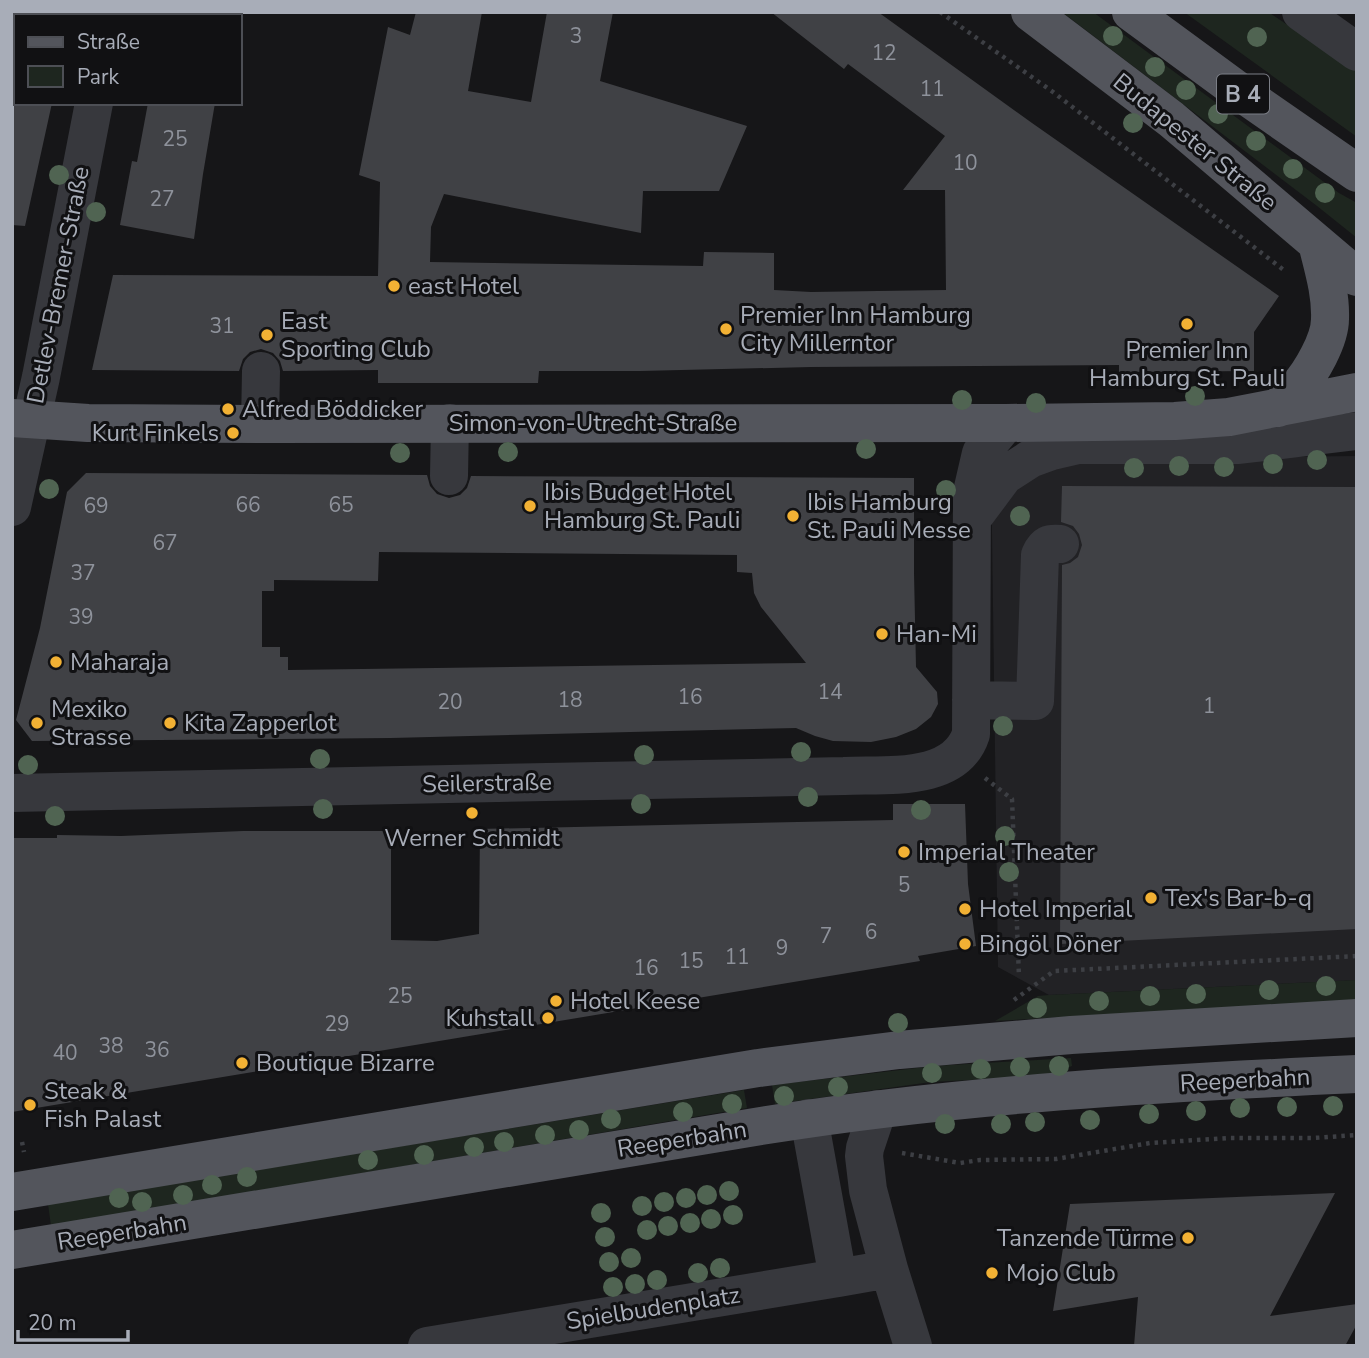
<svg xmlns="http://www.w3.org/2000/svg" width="1369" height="1358" font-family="'Nunito Sans',sans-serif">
  <rect width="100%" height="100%" fill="#161618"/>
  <path fill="#222225" d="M 1357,456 L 1357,980 L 1049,995 L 998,967 L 991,460 Z"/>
  <path fill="#1e261f" d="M 1062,12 L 1093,12 L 1339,193 L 1357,203 L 1357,238 L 1317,206 Z
    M 1184,12 L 1268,12 L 1357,71 L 1357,137 Z
    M 1357,980 L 1357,1000 L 995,1021 L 1038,996 L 1049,995 Z
    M 1071,1058 L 1072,1066 L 1044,1076 L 931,1082 L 775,1104 L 772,1085 L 934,1066 Z
    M 744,1090 L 747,1108 L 51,1226 L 48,1204 Z"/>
  <path fill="#404145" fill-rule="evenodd" d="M 416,12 L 482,12 L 468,91 L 531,102 L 547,12 L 613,12 L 600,81 L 747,126 L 719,191 L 643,191 L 641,233 L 444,194 L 431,227 L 430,262 L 703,266 L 704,252 L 774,253 L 774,290 L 811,292 L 946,290 L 945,190 L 903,190 L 945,136 L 848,64 L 844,69 L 771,12 L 878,12 L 1032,123 L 1279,296 L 1254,332 L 1254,371 L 1119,372 L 1119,365 L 811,367 L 640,371 L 539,371 L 538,383 L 378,383 L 378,370 L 283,371 L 280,361 L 273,353 L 261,349 L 250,352 L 243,359 L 239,371 L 92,370 L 113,275 L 378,276 L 380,182 L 359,175 L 388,27 L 410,35 Z
    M 12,103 L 52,103 L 25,226 L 12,225 Z
    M 148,103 L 215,103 L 203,174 L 194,239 L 120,225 L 132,161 L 137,162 Z
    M 86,473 L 427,475 L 430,486 L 437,494 L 449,498 L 460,495 L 467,488 L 471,476 L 914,478 L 914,573 L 916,667 L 937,692 L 938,704 L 931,717 L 916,729 L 896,737 L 871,742 L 833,741 L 815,736 L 796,728 L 391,738 L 32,741 L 16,720 L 40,628 L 67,492 ZM 379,552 L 737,555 L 737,572 L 752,573 L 754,593 L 761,607 L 806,663 L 288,670 L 288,657 L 280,657 L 280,647 L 262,647 L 262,591 L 274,591 L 274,580 L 378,581 Z
    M 1062,486 L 1357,487 L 1357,929 L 1060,944 L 1062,565 L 1070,563 L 1078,557 L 1082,545 L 1079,534 L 1073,526 L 1061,522 Z
    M 893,804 L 965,804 L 968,884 L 976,946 L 918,956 L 920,961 L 12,1112 L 12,838 L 57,838 L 57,835 L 121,836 L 243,831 L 391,831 L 391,940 L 437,941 L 479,934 L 480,829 L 893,820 Z
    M 1335,1193 L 1270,1316 L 1357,1304 L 1357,1324 L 1345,1346 L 1134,1346 L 1138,1297 L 1053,1311 L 1070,1204 Z"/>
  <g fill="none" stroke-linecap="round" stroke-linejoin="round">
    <path stroke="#3d3f44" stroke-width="4.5" stroke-dasharray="3.5 5" stroke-linecap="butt" d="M 940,12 L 1053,92 L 1285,271
      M 985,778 L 1012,799 L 1019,977
      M 1014,1000 L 1054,971 L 1357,956
      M 22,1142 L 24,1152
      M 902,1153 L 960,1163 L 980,1160 L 1056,1159 L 1150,1143 L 1229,1138 L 1314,1138 L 1357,1135"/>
    <path stroke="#37383d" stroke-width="38" d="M 1301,12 L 1357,52
      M 111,16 L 112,12
      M 260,424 L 261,371
      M 449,476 L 450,423
      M 12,507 L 41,377 L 94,103
      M 972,519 L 1004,476 L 1030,459 L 1052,451 L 1078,445 L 1239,445 L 1357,431
      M 971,700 L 1035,701 L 1040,555 C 1045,544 1049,543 1060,544
      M 12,793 L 844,776 C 886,774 955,783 971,734 L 972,492 L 981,453 L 1006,423
      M 809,1118 L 838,1278 L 889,1269 L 868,1190 L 864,1156 L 865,1148 L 878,1109
      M 889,1269 L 913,1346
      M 427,1346 L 838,1278"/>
    <path stroke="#53555c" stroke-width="38" d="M 1030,12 L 1171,119 L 1357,277
      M 1131,12 L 1240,92 L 1357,173
      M 1278,408 C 1284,401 1291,395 1297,388 C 1311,373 1330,340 1330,319 C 1331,293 1323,268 1317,243
      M 12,418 L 88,423 L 260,424 L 1006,423 L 1175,421 L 1229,417 L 1357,392
      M 12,1192 L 758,1068 L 899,1050 L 1071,1035 L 1357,1018
      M 12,1250 L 767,1125 C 961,1094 1160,1083 1357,1074"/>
  </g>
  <g fill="#506452">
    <circle cx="1113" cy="36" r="10"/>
    <circle cx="1257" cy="37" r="10"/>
    <circle cx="1155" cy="67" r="10"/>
    <circle cx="1186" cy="90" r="10"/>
    <circle cx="1218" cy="114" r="10"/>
    <circle cx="1133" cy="123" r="10"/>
    <circle cx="1256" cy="141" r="10"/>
    <circle cx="1293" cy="169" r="10"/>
    <circle cx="59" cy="175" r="10"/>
    <circle cx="1325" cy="193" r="10"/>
    <circle cx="96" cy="212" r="10"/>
    <circle cx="1195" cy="396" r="10"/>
    <circle cx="962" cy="400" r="10"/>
    <circle cx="1036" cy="403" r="10"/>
    <circle cx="866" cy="449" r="10"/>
    <circle cx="508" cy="452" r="10"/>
    <circle cx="400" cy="453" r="10"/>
    <circle cx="1317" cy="460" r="10"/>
    <circle cx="1273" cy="464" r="10"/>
    <circle cx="1179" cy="466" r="10"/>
    <circle cx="1224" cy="467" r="10"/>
    <circle cx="1134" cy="468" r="10"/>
    <circle cx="49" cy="489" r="10"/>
    <circle cx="946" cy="490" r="10"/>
    <circle cx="1020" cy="516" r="10"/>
    <circle cx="1003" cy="726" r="10"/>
    <circle cx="801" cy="752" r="10"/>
    <circle cx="644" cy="755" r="10"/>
    <circle cx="320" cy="759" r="10"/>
    <circle cx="28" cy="765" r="10"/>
    <circle cx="808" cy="797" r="10"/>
    <circle cx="641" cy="804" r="10"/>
    <circle cx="323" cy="809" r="10"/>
    <circle cx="921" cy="810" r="10"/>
    <circle cx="55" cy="816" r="10"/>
    <circle cx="1005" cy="836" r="10"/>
    <circle cx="1009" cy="872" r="10"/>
    <circle cx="1326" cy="986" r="10"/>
    <circle cx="1269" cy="990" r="10"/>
    <circle cx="1196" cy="994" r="10"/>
    <circle cx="1150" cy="996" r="10"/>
    <circle cx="1099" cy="1001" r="10"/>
    <circle cx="1037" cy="1008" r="10"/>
    <circle cx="898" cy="1023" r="10"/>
    <circle cx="1059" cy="1066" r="10"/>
    <circle cx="1020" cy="1067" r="10"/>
    <circle cx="981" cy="1069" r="10"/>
    <circle cx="932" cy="1073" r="10"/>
    <circle cx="838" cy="1087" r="10"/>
    <circle cx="784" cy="1096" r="10"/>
    <circle cx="732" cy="1104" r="10"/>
    <circle cx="1333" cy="1106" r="10"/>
    <circle cx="1287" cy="1107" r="10"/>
    <circle cx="1240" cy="1108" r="10"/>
    <circle cx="1196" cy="1111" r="10"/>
    <circle cx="683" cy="1112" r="10"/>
    <circle cx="1149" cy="1114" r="10"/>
    <circle cx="611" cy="1119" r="10"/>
    <circle cx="1090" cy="1120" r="10"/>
    <circle cx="1035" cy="1122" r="10"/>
    <circle cx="945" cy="1124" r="10"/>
    <circle cx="1001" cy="1124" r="10"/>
    <circle cx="579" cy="1130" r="10"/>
    <circle cx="545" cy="1135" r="10"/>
    <circle cx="504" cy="1142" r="10"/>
    <circle cx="474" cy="1147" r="10"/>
    <circle cx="424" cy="1155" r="10"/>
    <circle cx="368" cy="1160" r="10"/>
    <circle cx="247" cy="1177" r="10"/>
    <circle cx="212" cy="1185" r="10"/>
    <circle cx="729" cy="1191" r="10"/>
    <circle cx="183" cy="1195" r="10"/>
    <circle cx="707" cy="1195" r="10"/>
    <circle cx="119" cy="1198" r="10"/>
    <circle cx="686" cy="1198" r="10"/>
    <circle cx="142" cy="1202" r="10"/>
    <circle cx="664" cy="1202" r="10"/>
    <circle cx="642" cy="1206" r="10"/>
    <circle cx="601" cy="1213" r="10"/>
    <circle cx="733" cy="1215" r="10"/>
    <circle cx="711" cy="1219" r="10"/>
    <circle cx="690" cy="1223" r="10"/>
    <circle cx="668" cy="1226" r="10"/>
    <circle cx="647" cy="1230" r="10"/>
    <circle cx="605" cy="1237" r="10"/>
    <circle cx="631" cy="1258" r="10"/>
    <circle cx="609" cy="1262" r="10"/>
    <circle cx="720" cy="1268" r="10"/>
    <circle cx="698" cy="1273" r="10"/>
    <circle cx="657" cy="1280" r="10"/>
    <circle cx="635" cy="1284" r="10"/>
    <circle cx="613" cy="1287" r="10"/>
  </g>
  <g fill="#f2b134" stroke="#111113" stroke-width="2.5">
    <circle cx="394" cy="286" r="7"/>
    <circle cx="1187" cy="324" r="7"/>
    <circle cx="726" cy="329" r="7"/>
    <circle cx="267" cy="335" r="7"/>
    <circle cx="228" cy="409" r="7"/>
    <circle cx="233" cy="433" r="7"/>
    <circle cx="530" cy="506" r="7"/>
    <circle cx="793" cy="516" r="7"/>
    <circle cx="882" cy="634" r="7"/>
    <circle cx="56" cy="662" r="7"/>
    <circle cx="37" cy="723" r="7"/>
    <circle cx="170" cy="723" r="7"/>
    <circle cx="472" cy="813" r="7"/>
    <circle cx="904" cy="852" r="7"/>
    <circle cx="1151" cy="898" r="7"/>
    <circle cx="965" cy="909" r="7"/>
    <circle cx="965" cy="944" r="7"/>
    <circle cx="556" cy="1001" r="7"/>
    <circle cx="548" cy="1018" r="7"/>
    <circle cx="242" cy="1063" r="7"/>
    <circle cx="30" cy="1105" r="7"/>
    <circle cx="1188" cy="1238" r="7"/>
    <circle cx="992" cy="1273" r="7"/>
  </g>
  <g text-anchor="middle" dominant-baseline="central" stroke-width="6" stroke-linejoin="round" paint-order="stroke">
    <g font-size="21" fill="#8e929b">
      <text x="576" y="36">3</text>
      <text x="884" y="53">12</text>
      <text x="932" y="89">11</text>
      <text x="175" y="139">25</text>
      <text x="965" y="163">10</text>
      <text x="162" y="199">27</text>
      <text x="222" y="326">31</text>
      <text x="248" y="505">66</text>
      <text x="341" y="505">65</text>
      <text x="96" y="506">69</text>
      <text x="165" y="543">67</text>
      <text x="83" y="573">37</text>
      <text x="81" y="617">39</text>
      <text x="830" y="692">14</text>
      <text x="690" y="697">16</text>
      <text x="570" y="700">18</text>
      <text x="450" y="702">20</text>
      <text x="1209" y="706">1</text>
      <text x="904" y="885">5</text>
      <text x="871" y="932">6</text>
      <text x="826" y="936">7</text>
      <text x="782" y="948">9</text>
      <text x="737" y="957">11</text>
      <text x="691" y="961">15</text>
      <text x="646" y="968">16</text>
      <text x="400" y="996">25</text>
      <text x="337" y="1024">29</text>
      <text x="111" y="1046">38</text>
      <text x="157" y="1050">36</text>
      <text x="65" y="1053">40</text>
    </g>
    <rect fill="#111113" stroke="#7b7e86" stroke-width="2" x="1217" y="74.5" width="52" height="39" rx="5"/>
    <g font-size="23" font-weight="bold" fill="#a8adb8">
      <text x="1243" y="94">B 4</text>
    </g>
    <g font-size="24" fill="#a8adb8" stroke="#111113">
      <text transform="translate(1195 142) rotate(39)">Budapester Straße</text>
      <text transform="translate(58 285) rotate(-79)">Detlev-Bremer-Straße</text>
      <text x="593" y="423">Simon-von-Utrecht-Straße</text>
      <text transform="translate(487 783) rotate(-1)">Seilerstraße</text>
      <text transform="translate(1245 1080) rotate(-3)">Reeperbahn</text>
      <text transform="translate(682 1139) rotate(-9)">Reeperbahn</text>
      <text transform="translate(122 1232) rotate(-9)">Reeperbahn</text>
      <text transform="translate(653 1308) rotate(-9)">Spielbudenplatz</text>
    </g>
    <g font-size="24" fill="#a8adb8" stroke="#111113" text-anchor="start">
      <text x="408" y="286">east Hotel</text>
      <text x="740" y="315">Premier Inn Hamburg<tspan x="740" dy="28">City Millerntor</tspan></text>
      <text x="281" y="321">East<tspan x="281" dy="28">Sporting Club</tspan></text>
      <text x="1187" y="350" text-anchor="middle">Premier Inn<tspan x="1187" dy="28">Hamburg St. Pauli</tspan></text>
      <text x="242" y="409">Alfred Böddicker</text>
      <text x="219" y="433" text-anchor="end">Kurt Finkels</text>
      <text x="544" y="492">Ibis Budget Hotel<tspan x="544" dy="28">Hamburg St. Pauli</tspan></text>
      <text x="807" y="502">Ibis Hamburg<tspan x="807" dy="28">St. Pauli Messe</tspan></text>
      <text x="896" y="634">Han-Mi</text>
      <text x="70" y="662">Maharaja</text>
      <text x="51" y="709">Mexiko<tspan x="51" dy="28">Strasse</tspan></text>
      <text x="184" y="723">Kita Zapperlot</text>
      <text x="472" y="838" text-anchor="middle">Werner Schmidt</text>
      <text x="918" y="852">Imperial Theater</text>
      <text x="1165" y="898">Tex's Bar-b-q</text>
      <text x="979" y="909">Hotel Imperial</text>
      <text x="979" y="944">Bingöl Döner</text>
      <text x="570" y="1001">Hotel Keese</text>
      <text x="534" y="1018" text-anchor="end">Kuhstall</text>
      <text x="256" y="1063">Boutique Bizarre</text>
      <text x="44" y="1091">Steak &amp;<tspan x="44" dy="28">Fish Palast</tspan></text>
      <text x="1174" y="1238" text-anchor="end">Tanzende Türme</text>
      <text x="1006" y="1273">Mojo Club</text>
    </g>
  </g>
  <rect width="1369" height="1358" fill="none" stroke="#a8adb8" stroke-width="28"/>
  <rect x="14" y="14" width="228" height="91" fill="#111113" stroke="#4d4f55" stroke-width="2"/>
  <rect x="28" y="37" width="35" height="10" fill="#53555c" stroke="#4d4f55" stroke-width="2"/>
  <text x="77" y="49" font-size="21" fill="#a8adb8">Straße</text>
  <rect x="28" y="66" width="35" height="21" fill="#1e261f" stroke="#4d4f55" stroke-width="2"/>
  <text x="77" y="84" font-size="21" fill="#a8adb8">Park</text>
  <path d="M18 1330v10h110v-10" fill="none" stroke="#a8adb8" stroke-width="3.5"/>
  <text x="28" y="1330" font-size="21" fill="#a8adb8" stroke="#111113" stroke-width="5" paint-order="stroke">20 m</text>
</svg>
